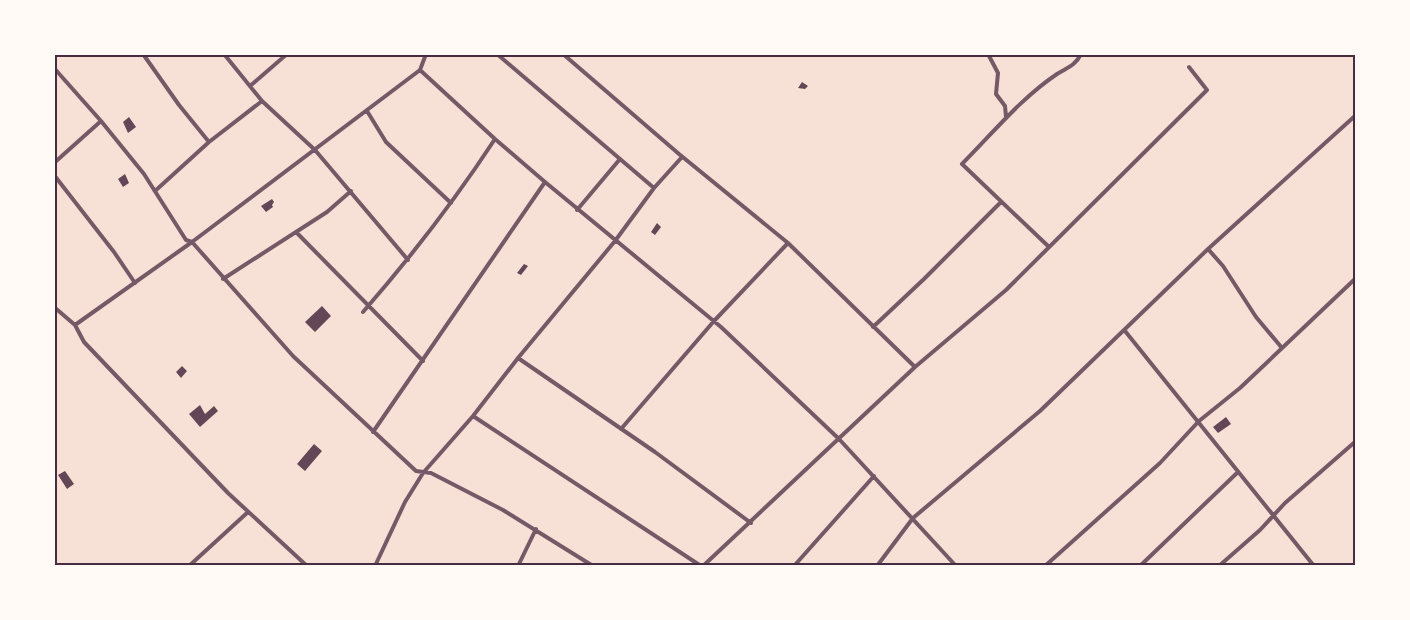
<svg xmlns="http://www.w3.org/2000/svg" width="1410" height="620" font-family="'Source Serif 4',serif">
  <rect width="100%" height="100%" fill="#f7e1d7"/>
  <path fill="#644757" d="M 802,82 L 808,86 L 805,89 L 798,88 Z
    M 129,117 L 136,127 L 128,133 L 123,122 Z
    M 125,174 L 129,183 L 123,187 L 118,179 Z
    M 272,199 L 274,202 L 272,205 L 273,207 L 266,212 L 261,206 Z
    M 657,223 L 661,227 L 655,235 L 651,232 Z
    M 524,264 L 528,266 L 521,275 L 517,273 Z
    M 322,306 L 331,316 L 315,332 L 305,322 Z
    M 182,366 L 187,371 L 181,378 L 176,372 Z
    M 200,405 L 205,414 L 214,406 L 218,411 L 200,427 L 189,414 Z
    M 1226,417 L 1231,424 L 1218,433 L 1213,427 Z
    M 314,444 L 322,451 L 305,471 L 297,464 Z
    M 65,471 L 74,484 L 67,489 L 58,475 Z"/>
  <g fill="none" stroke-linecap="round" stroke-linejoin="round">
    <path stroke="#755966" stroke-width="4" d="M 143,54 L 179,105 L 209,142
      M 224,54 L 262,101 L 315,150 L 408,260
      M 497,54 L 654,188
      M 563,54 L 679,154 L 788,243 L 915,367
      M 988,54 L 998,73 L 996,94 L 1005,106 L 1006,117
      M 54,68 L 101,121 L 144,174 L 186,240 L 192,242 L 293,356 L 416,471 L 431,473 L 503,510 L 593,566
      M 420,70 L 426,54
      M 250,86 L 287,54
      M 367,111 L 386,142 L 451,203
      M 54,163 L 101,121
      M 54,175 L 114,252 L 135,283
      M 155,191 L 209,142 L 262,101
      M 577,210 L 620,159
      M 296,232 L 423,361
      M 1048,246 L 962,164 C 993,133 1020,99 1057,74 C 1068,67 1075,66 1081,54
      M 1208,249 L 1223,266 L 1256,317 L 1282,348
      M 223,279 L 327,212 L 351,191
      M 54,307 L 75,325 L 84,342 L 228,493 L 307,566
      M 363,312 C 411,257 455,200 495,139
      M 75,325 L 192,242 L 420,70 L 495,139 L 545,182 L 721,327 L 839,439 L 956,566
      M 873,327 L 924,279 L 1001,202
      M 1125,331 L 1314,566
      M 518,358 L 655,452 L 751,523
      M 473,416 L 701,566
      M 621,429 L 714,321 L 788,243
      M 373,432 L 545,182
      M 189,566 L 248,512
      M 375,566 L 405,502 L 423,473 L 473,416 L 518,358 L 615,241 L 654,188 L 682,157
      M 518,566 L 536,529
      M 703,566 L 915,367 L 1006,290 L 1207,90 L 1189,67
      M 794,566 L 874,476
      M 877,566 L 913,518 L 1040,411 L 1208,249 L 1356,115
      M 1045,566 L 1160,463 L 1199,421 L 1240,388 L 1356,278
      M 1140,566 L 1238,472
      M 1219,566 L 1260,530 L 1285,503 L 1356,441"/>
  </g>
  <rect width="1410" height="620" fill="none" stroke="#fffaf5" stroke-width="111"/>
  <rect x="56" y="56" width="1298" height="508" fill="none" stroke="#4a2c40" stroke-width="2"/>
</svg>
